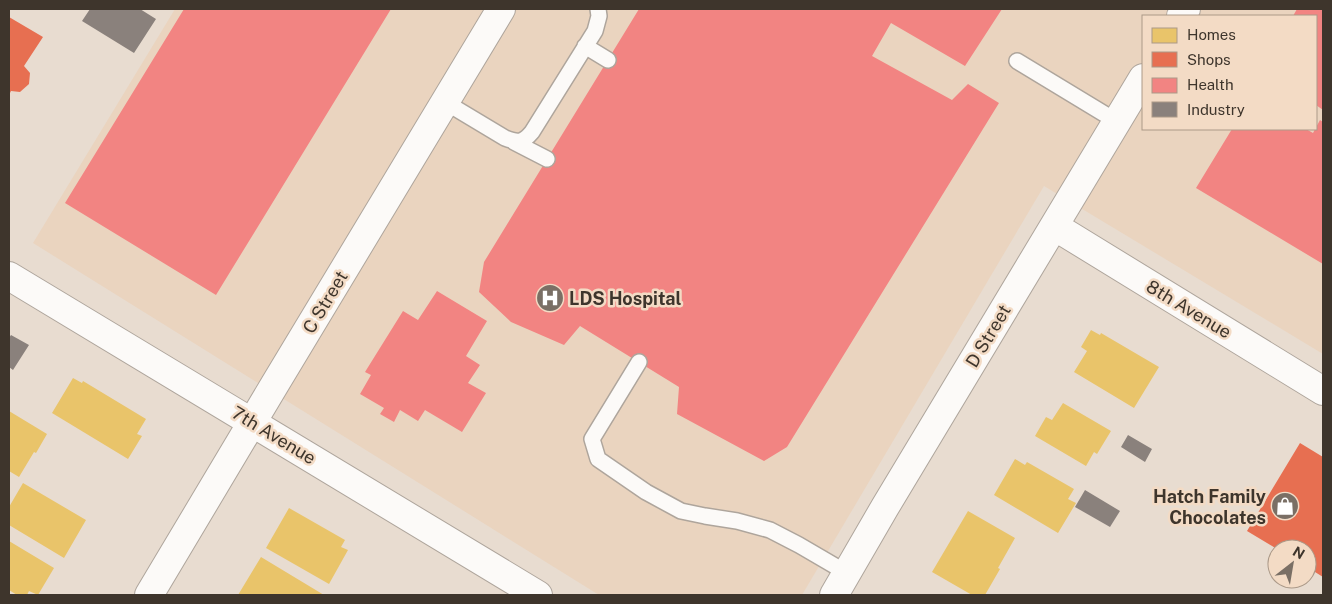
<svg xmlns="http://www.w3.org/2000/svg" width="1332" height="604" font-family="'Public Sans',sans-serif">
  <rect width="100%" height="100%" fill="#e8dcd0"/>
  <path fill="#ead4bf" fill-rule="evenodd" d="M 175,9 L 1323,9 L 1323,354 L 1044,186 L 802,595 L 599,595 L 33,243 ZM 1143,16 L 1316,16 L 1316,129 L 1143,129 Z"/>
  <path fill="#e9c46a" d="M 1091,330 L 1100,335 L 1101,333 L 1159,367 L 1134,408 L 1074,372 L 1087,351 L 1081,347 Z
    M 73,378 L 82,383 L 83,381 L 146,419 L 137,434 L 142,436 L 128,459 L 52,413 Z
    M 1063,403 L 1111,431 L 1097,454 L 1094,452 L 1086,466 L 1035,436 L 1046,417 L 1052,420 Z
    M 9,411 L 47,434 L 36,453 L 34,452 L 19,477 L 9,471 Z
    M 1015,459 L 1025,465 L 1027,462 L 1074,489 L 1068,499 L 1076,503 L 1058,533 L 994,495 Z
    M 23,483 L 86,520 L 64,558 L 9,525 L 9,507 Z
    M 289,508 L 345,540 L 341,547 L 348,550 L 329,584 L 266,548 Z
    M 968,511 L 1015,538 L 998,568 L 1000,569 L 985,595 L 972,595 L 932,572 Z
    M 9,541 L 54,568 L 38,595 L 29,591 L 27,595 L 17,595 L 9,590 Z
    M 261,557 L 324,595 L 238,595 Z"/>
  <path fill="#e76f51" d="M 9,17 L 43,37 L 24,66 L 30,73 L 29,84 L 20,92 L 11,91 L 9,95 Z
    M 1300,443 L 1323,457 L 1323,577 L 1307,567 L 1307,549 L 1277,549 L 1247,531 Z"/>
  <path fill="#f28482" d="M 184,9 L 391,9 L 216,295 L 65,203 Z
    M 639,9 L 1002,9 L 965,66 L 891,23 L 872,56 L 952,100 L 968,84 L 999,103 L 787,447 L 764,461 L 677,414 L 679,387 L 580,326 L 564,345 L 511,322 L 479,292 L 484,262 Z
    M 1297,9 L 1323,9 L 1323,110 L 1316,105 L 1316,16 L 1293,16 Z
    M 1320,120 L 1323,122 L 1323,264 L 1196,188 L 1232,129 L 1306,129 L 1313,133 Z
    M 437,291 L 487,321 L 466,356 L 480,365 L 468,383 L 486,393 L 462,432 L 425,410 L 418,421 L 400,410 L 394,422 L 380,414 L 384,408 L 360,394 L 371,375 L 365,372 L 403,311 L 418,320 Z"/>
  <path fill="#8a817c" d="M 90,9 L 140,9 L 156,19 L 134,53 L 82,21 Z
    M 11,335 L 29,345 L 13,370 L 9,367 L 9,338 Z
    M 1128,435 L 1152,449 L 1145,462 L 1121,447 Z
    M 1085,490 L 1120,511 L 1110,527 L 1075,507 Z"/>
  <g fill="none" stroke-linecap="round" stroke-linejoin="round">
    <g stroke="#aea59c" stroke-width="18">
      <path id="service" d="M 585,46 L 608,60
        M 1017,61 L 1116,121
        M 445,102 L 505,138 C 518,143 523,143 532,132 L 595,31 L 599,16 L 598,9
        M 514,142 L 547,159
        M 639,362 L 592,439 L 598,459 L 646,492 L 681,511 L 705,516 L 737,521 L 770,530 L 799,545 L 847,573"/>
    </g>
    <g stroke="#aea59c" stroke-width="30">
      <path id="minor" d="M 1181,16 L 1186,9
        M 1054,226 L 1323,391
        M 9,276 L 538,595
        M 149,595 L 275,384 L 501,9
        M 834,595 L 885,507 L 1143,78"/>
    </g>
    <use href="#service" stroke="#fcfaf8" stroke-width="15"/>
    <use href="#minor" stroke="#fcfaf8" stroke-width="28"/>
  </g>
  <defs>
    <g id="hospital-disc" transform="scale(1.4375)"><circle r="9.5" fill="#7a6f65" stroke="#f3dbc5"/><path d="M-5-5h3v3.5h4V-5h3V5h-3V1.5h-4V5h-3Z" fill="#fff"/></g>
    <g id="shop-disc" transform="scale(1.4375)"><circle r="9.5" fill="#7a6f65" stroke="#f3dbc5"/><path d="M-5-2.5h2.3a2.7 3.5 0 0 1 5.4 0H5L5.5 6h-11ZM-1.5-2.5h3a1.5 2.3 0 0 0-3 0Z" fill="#fff"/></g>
  </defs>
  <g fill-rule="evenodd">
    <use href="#hospital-disc" x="550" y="298"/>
    <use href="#shop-disc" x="1285" y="506"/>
  </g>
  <g text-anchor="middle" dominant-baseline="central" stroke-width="5" stroke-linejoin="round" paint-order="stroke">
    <g font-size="18" font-weight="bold" fill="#3e352c" stroke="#f3dbc5" text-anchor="start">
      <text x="569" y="298">LDS Hospital</text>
      <text x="1266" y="496" text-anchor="end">Hatch Family<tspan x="1266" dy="21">Chocolates</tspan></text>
    </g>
    <g font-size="18" fill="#3e352c" stroke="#f3dbc5">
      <text transform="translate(325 302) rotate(-59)">C Street</text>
      <text transform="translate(1189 309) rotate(31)">8th Avenue</text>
      <text transform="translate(988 336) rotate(-59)">D Street</text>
      <text transform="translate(274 435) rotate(31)">7th Avenue</text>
    </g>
  </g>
  <rect width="1332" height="604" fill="none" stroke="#3e352c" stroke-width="20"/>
  <rect x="1142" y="15" width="175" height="115" fill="#f3dbc5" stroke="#ab9988"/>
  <rect x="1152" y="28" width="25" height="15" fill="#e9c46a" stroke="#ab9988"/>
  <text x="1187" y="40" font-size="15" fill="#3e352c">Homes</text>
  <rect x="1152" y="52" width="25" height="15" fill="#e76f51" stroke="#ab9988"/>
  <text x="1187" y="65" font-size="15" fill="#3e352c">Shops</text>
  <rect x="1152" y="78" width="25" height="15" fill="#f28482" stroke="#ab9988"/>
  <text x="1187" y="90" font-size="15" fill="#3e352c">Health</text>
  <rect x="1152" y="102" width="25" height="15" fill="#8a817c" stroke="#ab9988"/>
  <text x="1187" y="115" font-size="15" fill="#3e352c">Industry</text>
  <g transform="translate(1292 564) rotate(31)"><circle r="24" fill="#f3dbc5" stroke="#ab9988"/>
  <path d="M0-4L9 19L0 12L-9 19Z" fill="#7a6f65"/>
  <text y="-8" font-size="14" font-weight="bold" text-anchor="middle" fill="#3e352c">N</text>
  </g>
</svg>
